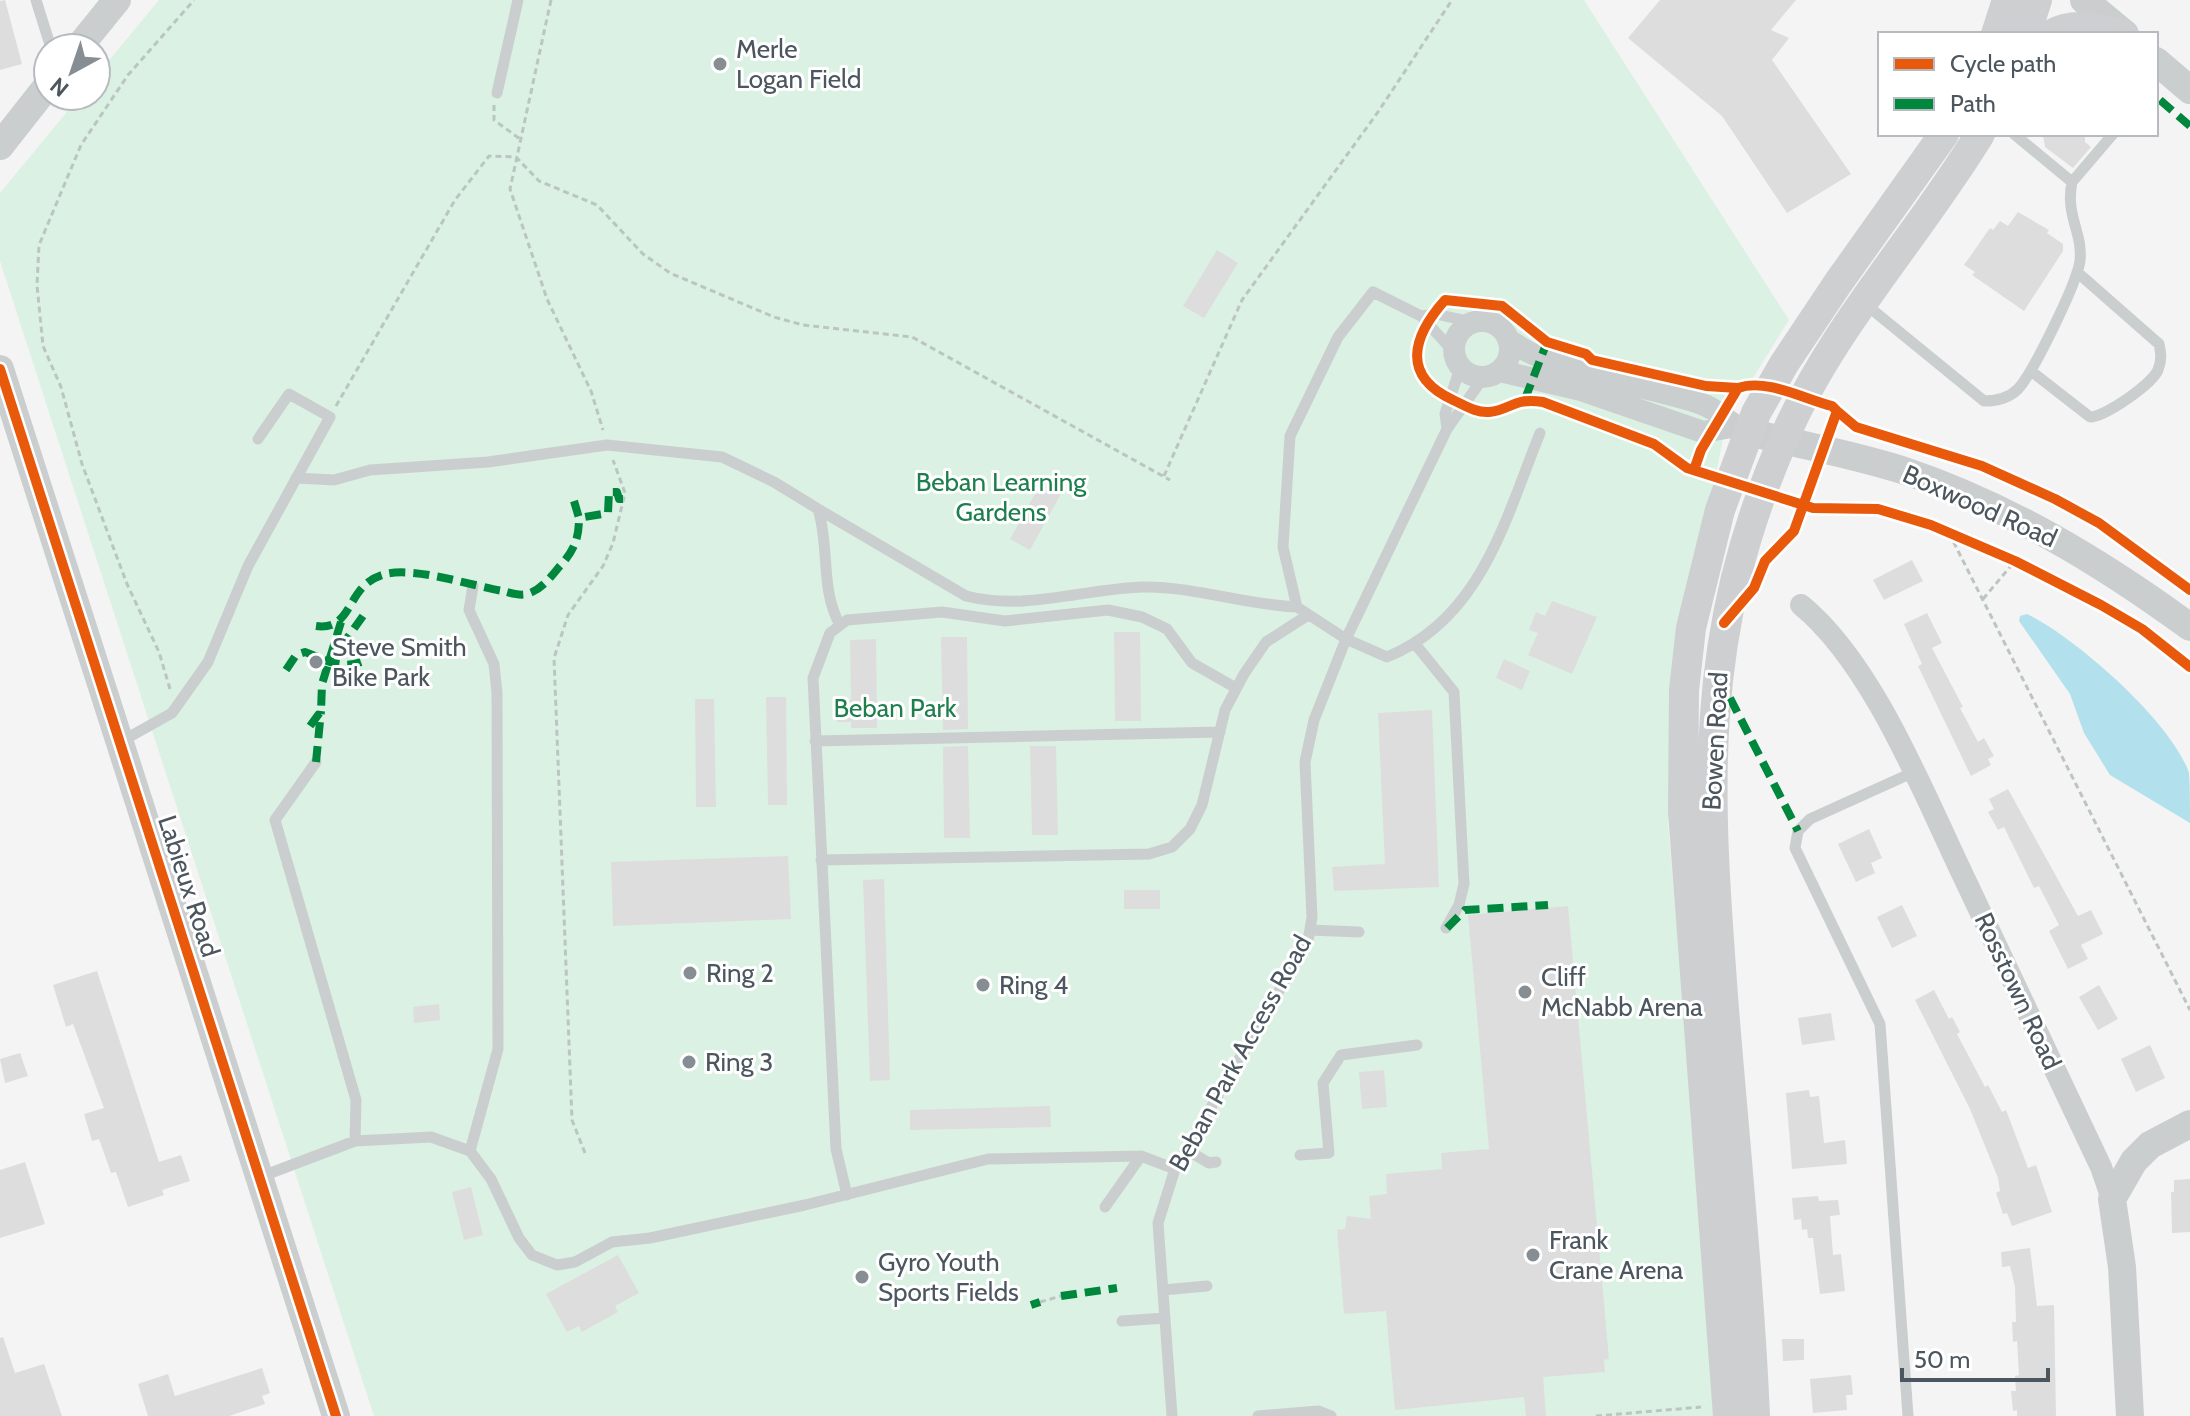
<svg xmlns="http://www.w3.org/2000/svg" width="2190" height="1416" font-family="Cabin,sans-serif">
  <rect width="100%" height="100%" fill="#f4f4f4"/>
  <path fill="#dbf1e3" d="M 159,0 L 1584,0 L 1789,320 L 1727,420 L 1689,604 L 1668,824 L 1719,1416 L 374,1416 L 0,261 L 0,193 L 80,96 L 96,96 L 96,76 Z"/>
  <path fill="#b2e0ec" d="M 2027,614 C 2075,637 2172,722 2189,773 C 2190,787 2190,808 2190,823 L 2110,775 L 2084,733 L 2070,694 L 2019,621 L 2020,616 Z"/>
  <path fill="#ddddde" d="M 5,0 L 22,64 L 0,70 L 0,1 Z
    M 1660,0 L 1796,0 L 1771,30 L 1789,38 L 1772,60 L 1851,174 L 1787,213 L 1722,116 L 1628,38 Z
    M 2085,134 L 2085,142 L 2091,147 L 2073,168 L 2045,147 L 2043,135 Z
    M 2018,212 L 2049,230 L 2047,233 L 2063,244 L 2063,251 L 2024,311 L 1972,275 L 1975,272 L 1964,265 L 1990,228 L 1993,230 L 2000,221 L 2008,226 Z
    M 1217,250 L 1238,263 L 1204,318 L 1183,306 Z
    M 1042,481 L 1062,492 L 1030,550 L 1010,539 Z
    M 1912,560 L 1923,581 L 1884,600 L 1873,580 Z
    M 1552,601 L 1597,617 L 1572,674 L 1528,655 L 1538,633 L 1529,630 L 1536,612 L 1545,616 Z
    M 1927,613 L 1942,643 L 1932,648 L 1963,707 L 1960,708 L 1978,742 L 1984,738 L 1994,756 L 1988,759 L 1991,765 L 1971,776 L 1918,666 L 1922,664 L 1904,624 Z
    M 1114,632 L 1140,632 L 1141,721 L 1115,721 Z
    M 941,637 L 967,637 L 968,729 L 943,730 Z
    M 876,639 L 877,728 L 851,728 L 851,722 L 837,722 L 836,700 L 851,700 L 850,640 Z
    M 1504,659 L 1530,671 L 1522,690 L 1496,678 Z
    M 766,697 L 786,697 L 787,805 L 768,805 Z
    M 695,699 L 714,699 L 716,807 L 696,807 Z
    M 1432,710 L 1439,887 L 1334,891 L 1332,867 L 1385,864 L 1378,713 Z
    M 968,746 L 970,838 L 944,838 L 943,747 Z
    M 1030,746 L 1056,746 L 1058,835 L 1032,835 Z
    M 2008,789 L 2078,916 L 2091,910 L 2103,934 L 2081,945 L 2088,959 L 2068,969 L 2049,931 L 2059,925 L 2039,886 L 2034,888 L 2004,827 L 1998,830 L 1988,812 L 1994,809 L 1989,799 Z
    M 1869,829 L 1882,858 L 1871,863 L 1875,873 L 1856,882 L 1838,844 Z
    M 788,856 L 791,919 L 613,926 L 611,862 Z
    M 884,879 L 890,1080 L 870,1081 L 863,880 Z
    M 1124,890 L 1160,890 L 1160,909 L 1124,909 Z
    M 1902,905 L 1917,936 L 1892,948 L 1877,917 Z
    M 1568,906 L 1609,1359 L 1604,1360 L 1605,1372 L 1543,1377 L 1546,1416 L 1526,1416 L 1524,1397 L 1395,1410 L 1386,1311 L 1344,1314 L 1337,1230 L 1345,1229 L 1347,1216 L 1371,1219 L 1369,1196 L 1387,1194 L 1386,1174 L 1442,1169 L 1441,1153 L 1489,1149 L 1468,915 Z
    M 97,971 L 159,1162 L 181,1155 L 190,1181 L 162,1190 L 164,1195 L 128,1207 L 116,1172 L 111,1173 L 99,1139 L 92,1141 L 84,1114 L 104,1108 L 73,1024 L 66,1027 L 53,985 Z
    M 2099,985 L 2118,1019 L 2098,1030 L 2079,997 Z
    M 1934,990 L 1949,1019 L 1952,1017 L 1960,1032 L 1957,1034 L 1985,1087 L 1988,1085 L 2002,1112 L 2006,1110 L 2028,1168 L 2036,1165 L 2052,1212 L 2012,1226 L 2007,1213 L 2003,1214 L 1996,1193 L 2000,1191 L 1998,1178 L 1970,1109 L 1915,1000 Z
    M 439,1004 L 440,1020 L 414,1023 L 413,1007 Z
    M 1831,1013 L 1835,1040 L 1802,1045 L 1798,1018 Z
    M 2150,1045 L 2165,1078 L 2136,1092 L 2121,1059 Z
    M 20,1053 L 28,1076 L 5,1083 L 0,1059 Z
    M 1384,1070 L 1387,1107 L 1362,1109 L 1359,1072 Z
    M 1809,1090 L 1810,1097 L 1819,1096 L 1824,1143 L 1845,1140 L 1847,1164 L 1792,1169 L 1786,1093 Z
    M 1050,1106 L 1051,1127 L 910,1130 L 910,1110 Z
    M 25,1162 L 45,1224 L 0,1238 L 0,1170 Z
    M 2190,1179 L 2190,1232 L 2172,1233 L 2171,1192 L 2174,1192 L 2174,1180 Z
    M 471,1187 L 483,1235 L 464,1240 L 452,1192 Z
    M 1818,1196 L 1819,1201 L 1838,1200 L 1840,1215 L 1830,1216 L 1833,1255 L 1841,1254 L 1845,1291 L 1820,1294 L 1813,1238 L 1808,1238 L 1807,1229 L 1802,1230 L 1801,1219 L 1794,1220 L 1792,1198 Z
    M 2030,1248 L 2037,1306 L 2054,1305 L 2056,1416 L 2017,1416 L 2017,1410 L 2013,1411 L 2011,1391 L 2016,1391 L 2015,1376 L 2019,1375 L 2017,1341 L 2013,1342 L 2012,1322 L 2016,1322 L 2015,1287 L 2010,1266 L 2002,1267 L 2001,1252 Z
    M 618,1255 L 639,1293 L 615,1306 L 618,1312 L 582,1332 L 579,1326 L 567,1332 L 546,1294 Z
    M 3,1337 L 15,1373 L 44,1364 L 62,1416 L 0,1416 L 0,1338 Z
    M 1782,1339 L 1804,1339 L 1804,1360 L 1783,1361 Z
    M 262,1368 L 270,1393 L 262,1396 L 265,1404 L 229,1416 L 148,1416 L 138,1384 L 168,1374 L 175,1396 Z
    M 1851,1375 L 1853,1395 L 1846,1395 L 1847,1410 L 1813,1413 L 1810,1379 Z"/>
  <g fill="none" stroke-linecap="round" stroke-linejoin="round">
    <path stroke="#bbc5c2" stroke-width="3" stroke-dasharray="6 4" stroke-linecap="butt" d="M 551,0 L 510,189 L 547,299 L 591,391 L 603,430
      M 494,105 L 494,120 L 520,139
      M 336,406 L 455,200 L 489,156 L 516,157 L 539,181 L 597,205 L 643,254 L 670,273 L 774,317 L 803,325 L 912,337 L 1170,480
      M 1164,476 L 1242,300 L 1378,112 L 1452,0
      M 1949,533 L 2190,1010
      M 1983,599 L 2015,561
      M 170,689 L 159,652 L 127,584 L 82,464 L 61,387 L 43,346 L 37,285 L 39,245 L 81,145 L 128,75 L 194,0
      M 585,1153 L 572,1120 L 554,658 L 568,615 L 603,566 L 613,543 L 625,493 L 613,460
      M 1040,1302 L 1061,1296
      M 1596,1416 L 1701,1407"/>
    <path stroke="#cbcecf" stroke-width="11" d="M 36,0 L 51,48
      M 497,93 L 518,0
      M 2014,134 L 2072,182 L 2113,134
      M 1864,303 L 1984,401 C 1996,401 2009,398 2018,389 C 2033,373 2077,283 2080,261 C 2083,232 2065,216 2072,182
      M 1421,316 L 1436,314 L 1472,322
      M 1453,351 L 1421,316 L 1373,292 L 1338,337 L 1290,436 L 1283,547 L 1297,607 L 1346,639 L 1387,657 C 1481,619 1505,520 1540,433
      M 2031,371 L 2090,417 C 2105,417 2152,384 2158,370 C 2162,360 2161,353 2159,344 L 2077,272
      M 1447,429 L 1445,414 L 1460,368
      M 296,478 L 334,480 L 370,470 L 488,462 L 607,445 L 722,457 L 774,482 L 818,509 C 830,547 820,590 840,625
      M 818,509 L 966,596 C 1026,611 1082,589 1143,587 C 1192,586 1247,605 1297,607
      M 1416,645 L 1454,692 L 1464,884 L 1459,905 L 1446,928
      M 122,741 L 172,713 L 208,662 L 248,566 L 330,417 L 289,394 L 258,439
      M 815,741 L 1220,732
      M 316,762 L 275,820 L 356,1100 L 355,1141
      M 821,860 L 1149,854 L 1172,847 L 1190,829 L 1202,805 L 1225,710 L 1244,674 L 1266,642 L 1308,615
      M 1310,930 L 1359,932
      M 1187,1150 L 1209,1163 L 1216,1162
      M 470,1151 L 498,1049 L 497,693 L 494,664 L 469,610 L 473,586
      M 1300,1155 L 1329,1153 L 1323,1083 L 1341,1055 L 1417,1045
      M 260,1177 L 355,1141 L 431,1137 L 470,1151 L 491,1179 L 519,1238 L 532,1255 L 557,1265 L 575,1262 L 612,1242 L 650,1238 L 805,1205 L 988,1159 L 1141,1156 L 1175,1169
      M 847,1195 L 836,1149 L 813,678 L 830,633 L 847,620 L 942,612 L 1005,621 L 1108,610 L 1142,617 L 1167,629 L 1192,663 L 1236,688
      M 1105,1207 L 1141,1156
      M 1163,1290 L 1207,1286
      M 1122,1321 L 1165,1318
      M 1172,1416 L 1158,1223 L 1175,1169 L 1308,941 L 1312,917 L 1305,762 L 1314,720 L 1346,639 L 1447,429 L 1483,378
      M 1258,1416 L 1318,1411 L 1331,1416
      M 1908,1416 L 1880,1024 L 1795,848 L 1798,831 L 1810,819 L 1914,772"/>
    <path stroke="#cbcecf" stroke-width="22" d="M1454 349a28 28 0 1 1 56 0a28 28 0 1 1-56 0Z
      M 1508,339 C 1555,375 1644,384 1702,404 C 1720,410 1730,426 1749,432
      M 1500,371 L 1581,390 L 1703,432 L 1732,427
      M 1801,605 C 1871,662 1921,787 1960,869 C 2007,968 2054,1068 2101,1167 L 2112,1199"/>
    <path stroke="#cbcecf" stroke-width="28" d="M 2084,0 L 2125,34
      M 78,48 L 117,0
      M 2156,61 L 2190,90
      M 0,146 L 48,85
      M 0,369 L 336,1416
      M 1749,432 C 1800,445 1852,454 1902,470 C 2007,505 2101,562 2190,627
      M 2130,1416 L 2122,1267 L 2112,1199 L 2134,1161 L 2150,1145 L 2190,1124"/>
    <path stroke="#cdcfd1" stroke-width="30" d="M 1996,34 L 2007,0
      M 2026,34 L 2037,0
      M 2052,34 C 2074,21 2100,29 2123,34
      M 1728,1416 L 1683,812 L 1684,690 L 1691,628 L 1720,510 L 1756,413 L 1784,364 L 1838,283 L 1944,134
      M 1755,1416 C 1749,1280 1735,1145 1724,1009 C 1708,796 1695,638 1785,436 C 1833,326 1918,236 1980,134"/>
    <path stroke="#00873e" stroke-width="8" stroke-dasharray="16 8" stroke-linecap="butt" d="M 2160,100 L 2190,126
      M 1525,399 L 1547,342
      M 574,501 L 579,518 L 608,513 L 609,492 L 617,492 L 619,499 L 623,499
      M 316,626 C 354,631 345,587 382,575 C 411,565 472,586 503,591 C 510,593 520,596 527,594 C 541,590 550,578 559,567 C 574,551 579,539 579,518
      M 340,648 L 363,616
      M 286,670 L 296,655 L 305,652 C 325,659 339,670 361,662
      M 1730,698 L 1798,831
      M 310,726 L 321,711 L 322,684 L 341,622
      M 316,762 L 321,711
      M 1447,928 L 1465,910 L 1548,905
      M 1061,1296 L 1117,1288
      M 1031,1305 L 1040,1302"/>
    <g stroke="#fff" stroke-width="15">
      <path id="cycleway" d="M 0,369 L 336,1416
        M 1738,388 L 1706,386 L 1592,360 L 1586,354 L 1547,342 L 1502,306 L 1445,300 C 1412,337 1401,376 1453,400 C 1464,405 1476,413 1489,412 C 1511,410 1514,397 1543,402 L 1654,444 L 1687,468 L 1813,508 L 1878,509 L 1931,525 L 2015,561 L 2101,605 L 2142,629 L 2190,667
        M 1837,411 L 1856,427 L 1982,466 L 2055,499 L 2099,523 L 2190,590
        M 1694,470 L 1701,450 L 1738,388 C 1766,378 1804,399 1832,406 L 1837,411 L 1794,531 L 1765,561 L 1754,588 L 1724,623"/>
    </g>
    <use href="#cycleway" stroke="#e8590c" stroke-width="10"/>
  </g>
  <g fill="#868d93" stroke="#fff" stroke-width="3">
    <circle cx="720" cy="64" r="8"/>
    <circle cx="316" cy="662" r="8"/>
    <circle cx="690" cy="973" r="8"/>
    <circle cx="983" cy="985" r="8"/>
    <circle cx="1525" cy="992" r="8"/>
    <circle cx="689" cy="1062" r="8"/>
    <circle cx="1533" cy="1255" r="8"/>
    <circle cx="862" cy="1277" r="8"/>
  </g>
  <g text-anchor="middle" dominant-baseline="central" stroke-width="6" stroke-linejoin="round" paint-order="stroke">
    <g font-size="26" fill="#4b565f" stroke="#fff" text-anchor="start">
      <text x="736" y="49">Merle<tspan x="736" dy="30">Logan Field</tspan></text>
      <text x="332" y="647">Steve Smith<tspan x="332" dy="30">Bike Park</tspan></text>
      <text x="706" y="973">Ring 2</text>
      <text x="1541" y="977">Cliff<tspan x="1541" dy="30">McNabb Arena</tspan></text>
      <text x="999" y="985">Ring 4</text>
      <text x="705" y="1062">Ring 3</text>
      <text x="1549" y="1240">Frank<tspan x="1549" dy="30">Crane Arena</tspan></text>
      <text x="878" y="1262">Gyro Youth<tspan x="878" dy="30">Sports Fields</tspan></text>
    </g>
    <g font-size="26" fill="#1e7f4d" stroke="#fff">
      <text x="1001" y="482">Beban Learning<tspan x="1001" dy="30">Gardens</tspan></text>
      <text x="895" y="708">Beban Park</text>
    </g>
    <g font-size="26" fill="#4b565f" stroke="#fff">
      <text transform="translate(1980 506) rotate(24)">Boxwood Road</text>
      <text transform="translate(1715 741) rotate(-87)">Bowen Road</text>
      <text transform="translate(189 886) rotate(72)">Labieux Road</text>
      <text transform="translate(2018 991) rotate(65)">Rosstown Road</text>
      <text transform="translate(1240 1053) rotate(-61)">Beban Park Access Road</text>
    </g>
  </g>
  <rect x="1878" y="32" width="280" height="104" fill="#ffffff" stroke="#b7bbbf" stroke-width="2"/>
  <rect x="1894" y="58" width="40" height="12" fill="#e8590c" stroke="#b7bbbf" stroke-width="2"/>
  <text x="1950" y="72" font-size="24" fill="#4b565f">Cycle path</text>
  <rect x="1894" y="98" width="40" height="12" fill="#00873e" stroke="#b7bbbf" stroke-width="2"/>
  <text x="1950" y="112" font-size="24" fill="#4b565f">Path</text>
  <g transform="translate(72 72) rotate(220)"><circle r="38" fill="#ffffff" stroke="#b7bbbf" stroke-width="2"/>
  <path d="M0-6L14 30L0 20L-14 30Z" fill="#868d93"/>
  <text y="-12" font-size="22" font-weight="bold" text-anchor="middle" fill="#4b565f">N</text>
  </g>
  <path d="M1902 1368v12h146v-12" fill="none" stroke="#4b565f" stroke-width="4"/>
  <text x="1914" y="1368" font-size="24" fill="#4b565f" stroke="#ffffff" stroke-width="6" paint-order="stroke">50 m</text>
</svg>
